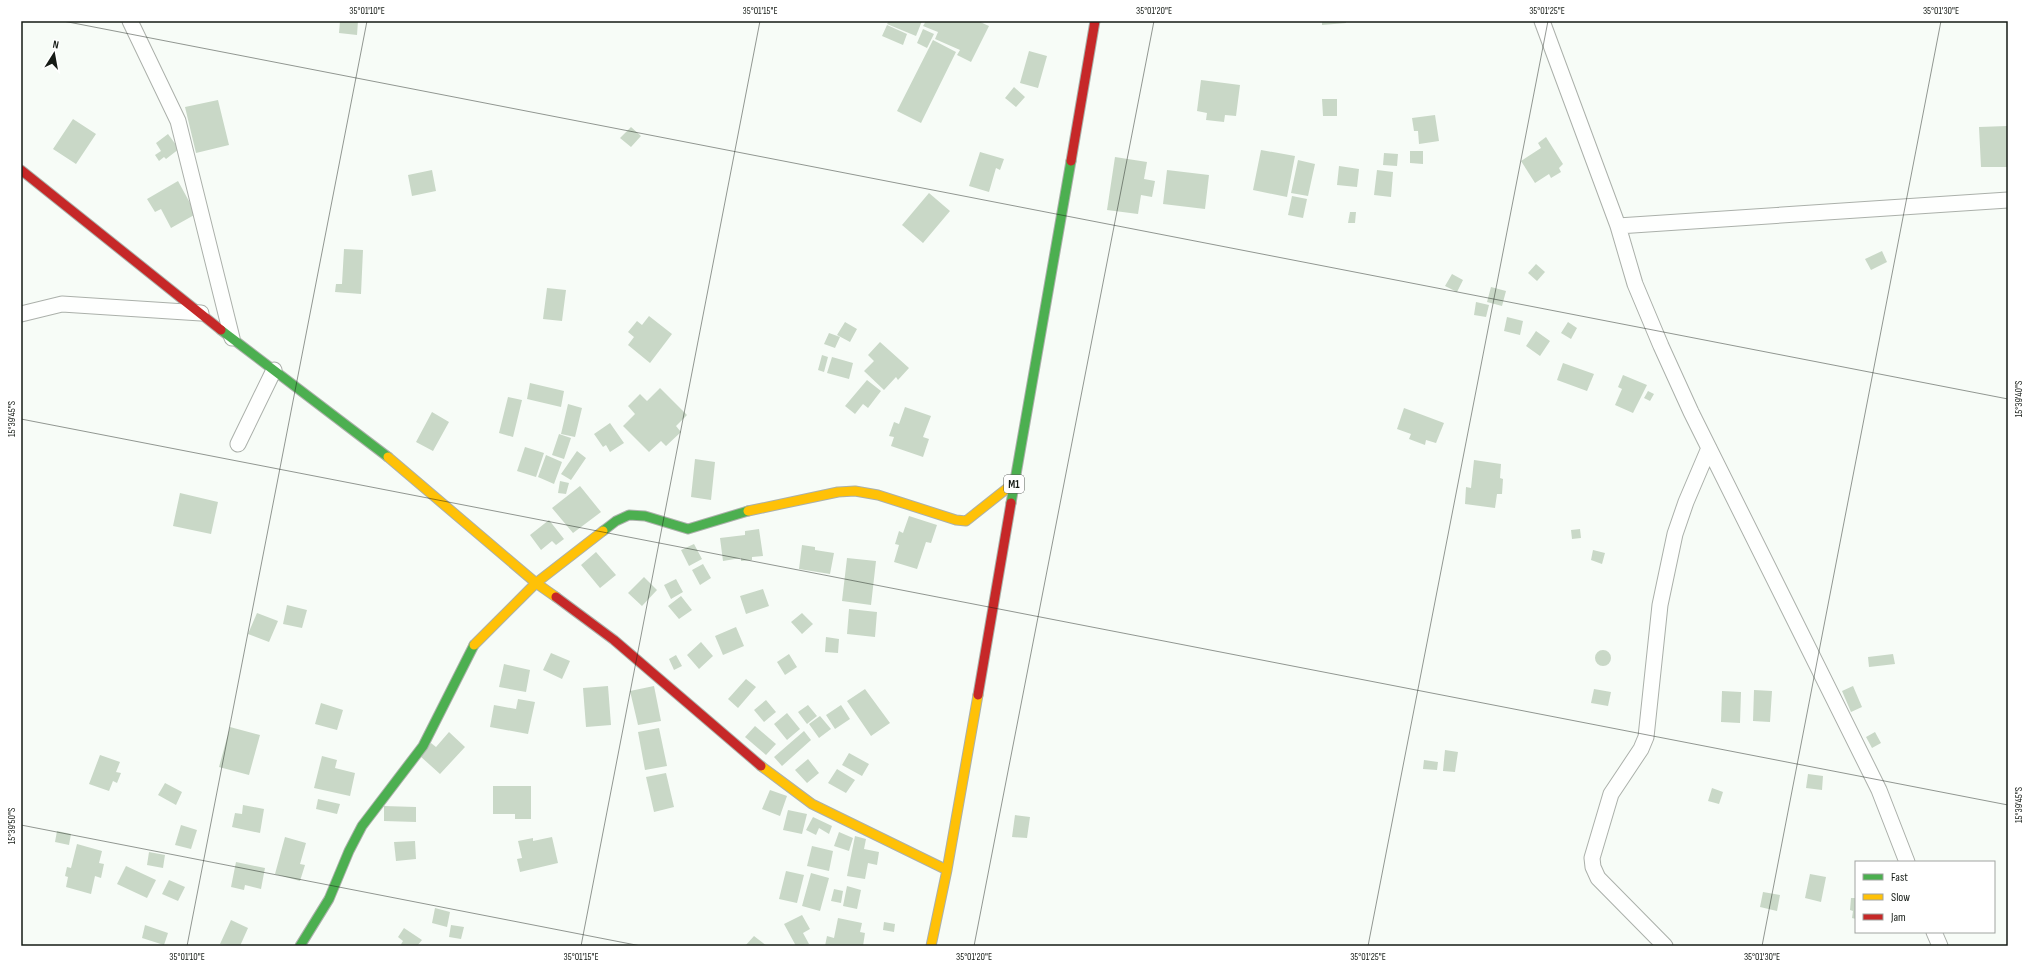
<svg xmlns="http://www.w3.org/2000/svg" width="2029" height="967" font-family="'Sofia Sans Condensed',sans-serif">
  <rect width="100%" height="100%" fill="#f7fcf7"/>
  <path fill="#c9d8c7" d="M 340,21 L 358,21 L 357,35 L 339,33 Z
    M 889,21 L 922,21 L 916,36 L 887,24 Z
    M 926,21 L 978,21 L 989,26 L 971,62 L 957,55 L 960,50 L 935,39 L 938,32 L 923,26 Z
    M 1322,21 L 1346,21 L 1346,23 L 1322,25 Z
    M 887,25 L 907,34 L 903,45 L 882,36 Z
    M 923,29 L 934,34 L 927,48 L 917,43 Z
    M 933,40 L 956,52 L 921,123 L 897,111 Z
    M 1029,51 L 1047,56 L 1038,88 L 1020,83 Z
    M 1201,80 L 1240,85 L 1236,116 L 1225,115 L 1224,122 L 1206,120 L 1207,113 L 1197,111 Z
    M 1014,87 L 1025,97 L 1016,107 L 1005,98 Z
    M 1322,99 L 1337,99 L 1337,116 L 1323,116 Z
    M 218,100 L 229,145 L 196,153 L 185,107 Z
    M 1435,115 L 1439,141 L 1419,144 L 1418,131 L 1414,131 L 1412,118 Z
    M 73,119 L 96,134 L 76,164 L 53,149 Z
    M 2007,126 L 2008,167 L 1981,167 L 1979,127 Z
    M 631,127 L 641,136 L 631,147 L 620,138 Z
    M 168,134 L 179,149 L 166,159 L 164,157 L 159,161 L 155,155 L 161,151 L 156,143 Z
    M 1546,137 L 1563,164 L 1559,168 L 1561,172 L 1551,178 L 1549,174 L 1535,183 L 1521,161 L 1541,148 L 1538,143 Z
    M 1261,150 L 1295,156 L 1287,197 L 1253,190 Z
    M 1410,151 L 1423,151 L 1423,164 L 1410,163 Z
    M 980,152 L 1004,159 L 1000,170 L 996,168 L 989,192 L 969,186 Z
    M 1384,153 L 1398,154 L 1397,166 L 1383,165 Z
    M 1115,157 L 1147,162 L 1144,179 L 1155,181 L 1152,197 L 1141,195 L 1138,214 L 1107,210 Z
    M 1298,160 L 1315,164 L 1308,196 L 1291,193 Z
    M 1339,166 L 1359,169 L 1357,187 L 1337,185 Z
    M 432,170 L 436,191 L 412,196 L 408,175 Z
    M 1167,170 L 1209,175 L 1205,209 L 1163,204 Z
    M 1377,170 L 1393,172 L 1391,197 L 1374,195 Z
    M 178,181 L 196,214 L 171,228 L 161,209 L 155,212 L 147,199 Z
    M 929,193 L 950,211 L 923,243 L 902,225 Z
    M 1292,196 L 1307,199 L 1303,218 L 1288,215 Z
    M 1350,212 L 1356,212 L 1355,223 L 1348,223 Z
    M 344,249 L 363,250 L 361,294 L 335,292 L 336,284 L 342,284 Z
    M 1882,251 L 1887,262 L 1871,270 L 1865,259 Z
    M 1536,264 L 1545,272 L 1537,281 L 1528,273 Z
    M 1452,274 L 1463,280 L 1457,292 L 1445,286 Z
    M 1491,287 L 1506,291 L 1502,306 L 1487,302 Z
    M 547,288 L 566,290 L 562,321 L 543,319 Z
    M 1476,302 L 1489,305 L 1486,317 L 1474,315 Z
    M 649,316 L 672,334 L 650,363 L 628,345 L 634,337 L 628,332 L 637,321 L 642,325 Z
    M 1507,317 L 1523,321 L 1520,335 L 1504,331 Z
    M 845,322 L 857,329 L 850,342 L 837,335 Z
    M 1568,322 L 1577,328 L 1571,339 L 1561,333 Z
    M 1536,331 L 1550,341 L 1540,356 L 1526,346 Z
    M 829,333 L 840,337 L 835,348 L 824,344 Z
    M 880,342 L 909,368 L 898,380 L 896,377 L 884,390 L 864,371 L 874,361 L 868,355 Z
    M 822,355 L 828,357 L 824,372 L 818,370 Z
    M 832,357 L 853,363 L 849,379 L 827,373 Z
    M 1563,363 L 1594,374 L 1587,391 L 1557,380 Z
    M 1623,375 L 1647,385 L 1633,413 L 1615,405 L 1622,389 L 1618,387 Z
    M 867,380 L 881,391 L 868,408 L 863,404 L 855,414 L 845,406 Z
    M 530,383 L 564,391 L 561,407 L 527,399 Z
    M 660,388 L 687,415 L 676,426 L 681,432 L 666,446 L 661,441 L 649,452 L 623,426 L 635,414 L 628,406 L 640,394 L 647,401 Z
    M 1648,391 L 1654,394 L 1650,401 L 1644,398 Z
    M 508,397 L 522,400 L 513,437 L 499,433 Z
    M 568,404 L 582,408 L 575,437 L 561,434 Z
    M 905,407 L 931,416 L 923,437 L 929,439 L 923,457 L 891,446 L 894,437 L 889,436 L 894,422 L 899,424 Z
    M 1404,408 L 1444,423 L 1436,443 L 1426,440 L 1425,445 L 1409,439 L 1411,434 L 1397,429 Z
    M 432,412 L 449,422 L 433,451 L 416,442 Z
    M 610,423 L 624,443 L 610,452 L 606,445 L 603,447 L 594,434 Z
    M 559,434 L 571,438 L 564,459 L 552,455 Z
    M 525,447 L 544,453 L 536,477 L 517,471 Z
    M 577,451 L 586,458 L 571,480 L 561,474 Z
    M 546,455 L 562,462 L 554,484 L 538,477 Z
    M 695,459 L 715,462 L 711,500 L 691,497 Z
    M 1474,460 L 1501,464 L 1500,478 L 1503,479 L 1502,494 L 1497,494 L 1495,508 L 1465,504 L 1466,487 L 1471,488 Z
    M 560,481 L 569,483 L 566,494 L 558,493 Z
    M 580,486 L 601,512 L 573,533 L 552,508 Z
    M 180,493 L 218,502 L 211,534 L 173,526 Z
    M 909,516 L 937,525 L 931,543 L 926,542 L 917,569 L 894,562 L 899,545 L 895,544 L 899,531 L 903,533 Z
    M 549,520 L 564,539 L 556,545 L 552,541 L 541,550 L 530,535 Z
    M 759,529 L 763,556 L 752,557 L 752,560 L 741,561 L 741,558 L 723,561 L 720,538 L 745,535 L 745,531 Z
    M 1580,529 L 1581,538 L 1572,539 L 1571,530 Z
    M 694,544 L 702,559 L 689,566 L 681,550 Z
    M 802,545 L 815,547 L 815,550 L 834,553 L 830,574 L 799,569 Z
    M 1593,550 L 1605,553 L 1602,564 L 1591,560 Z
    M 596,552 L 616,575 L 600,588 L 581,565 Z
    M 847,558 L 876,561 L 871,605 L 842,601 Z
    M 703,564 L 711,578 L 700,585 L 692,570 Z
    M 644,577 L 657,590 L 642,606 L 628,593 Z
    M 676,579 L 683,592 L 671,599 L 664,585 Z
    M 763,589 L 769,606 L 746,614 L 740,596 Z
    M 681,596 L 692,610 L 679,619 L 668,606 Z
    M 287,605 L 307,610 L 302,628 L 283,624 Z
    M 849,609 L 877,612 L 875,637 L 847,634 Z
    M 257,613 L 278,621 L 269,642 L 248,634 Z
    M 802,613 L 813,624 L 802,634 L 791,622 Z
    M 736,627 L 744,646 L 723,655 L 715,636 Z
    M 826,637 L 839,639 L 838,653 L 825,652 Z
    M 701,642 L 713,656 L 699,669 L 687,655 Z
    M1595 658a8 8 0 1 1 16 0a8 8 0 1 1-16 0Z
    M 551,653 L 570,661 L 562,679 L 543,670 Z
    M 789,654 L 797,667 L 785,675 L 777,662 Z
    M 1893,654 L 1895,664 L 1869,667 L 1868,657 Z
    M 676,655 L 682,666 L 674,670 L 669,659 Z
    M 504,664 L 530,670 L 526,692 L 499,687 Z
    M 746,679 L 756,687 L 738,708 L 728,699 Z
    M 608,686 L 611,725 L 586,727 L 583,688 Z
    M 654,686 L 661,721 L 638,725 L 630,691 Z
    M 1853,686 L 1862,707 L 1851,712 L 1842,691 Z
    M 865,689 L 890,723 L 871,736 L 847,701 Z
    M 1594,689 L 1611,692 L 1608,706 L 1591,703 Z
    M 1754,690 L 1772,691 L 1770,722 L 1753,721 Z
    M 1722,691 L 1741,692 L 1740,723 L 1721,722 Z
    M 518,699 L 535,702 L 528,734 L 490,727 L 494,705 L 516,709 Z
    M 766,700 L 776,712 L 764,722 L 754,710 Z
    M 321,703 L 343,710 L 337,730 L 315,724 Z
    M 808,705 L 817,716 L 807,724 L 798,712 Z
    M 841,705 L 850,719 L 835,729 L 826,715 Z
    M 787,713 L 800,729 L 787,740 L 774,724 Z
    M 820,716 L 831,729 L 819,738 L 809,724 Z
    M 755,726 L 776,744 L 766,755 L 745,737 Z
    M 230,727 L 260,735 L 249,775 L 219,767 Z
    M 659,728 L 667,766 L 645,770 L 638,732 Z
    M 804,731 L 811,740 L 782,766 L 774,757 Z
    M 449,732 L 465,747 L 440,774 L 420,756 L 431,743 L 436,747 Z
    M 1875,732 L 1881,743 L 1872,748 L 1866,737 Z
    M 1445,750 L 1458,752 L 1455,772 L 1443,771 Z
    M 849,753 L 869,764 L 862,776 L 842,765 Z
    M 100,755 L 120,762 L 116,772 L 121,773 L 117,783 L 113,781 L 109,791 L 89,784 Z
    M 322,756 L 337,760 L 335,768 L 355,773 L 350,796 L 314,788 Z
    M 808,759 L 819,773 L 807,783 L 795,770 Z
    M 1424,760 L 1438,762 L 1437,770 L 1423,769 Z
    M 837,769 L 855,780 L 846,793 L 828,783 Z
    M 666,773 L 674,807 L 654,812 L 646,777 Z
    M 1808,774 L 1823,776 L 1822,790 L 1806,788 Z
    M 165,783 L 182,792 L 176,805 L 158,795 Z
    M 493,786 L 531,786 L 531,819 L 515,819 L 515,814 L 493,814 Z
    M 1712,788 L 1723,792 L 1719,804 L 1708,801 Z
    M 770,790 L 787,796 L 780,816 L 762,809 Z
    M 318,799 L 340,804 L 337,814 L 316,809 Z
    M 243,805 L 264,809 L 260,833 L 232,827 L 235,813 L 242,814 Z
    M 384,806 L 416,807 L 416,822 L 384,821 Z
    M 788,810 L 807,814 L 802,834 L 783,830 Z
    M 1015,815 L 1030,817 L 1027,838 L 1012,837 Z
    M 813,817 L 832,826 L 829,834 L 819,828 L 816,835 L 806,830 Z
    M 181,825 L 197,830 L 191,849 L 175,845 Z
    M 57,831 L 71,834 L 69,845 L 55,842 Z
    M 839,832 L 853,838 L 849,851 L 834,846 Z
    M 855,836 L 866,839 L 864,849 L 879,852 L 877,865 L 868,863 L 865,879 L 847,876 Z
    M 285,837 L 306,843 L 300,864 L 305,865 L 300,881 L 275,874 Z
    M 552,837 L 558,863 L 520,872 L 517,859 L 522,858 L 518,841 L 533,838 L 533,841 Z
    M 415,841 L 416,859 L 396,861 L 394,842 Z
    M 77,844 L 102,851 L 99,863 L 104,864 L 101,878 L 95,876 L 91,894 L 66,887 L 68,877 L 65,876 L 67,867 L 71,868 Z
    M 812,846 L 833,851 L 829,871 L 807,866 Z
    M 149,852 L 165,855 L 163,868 L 147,865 Z
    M 236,862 L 265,868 L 261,889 L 245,885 L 244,890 L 231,887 Z
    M 126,866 L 156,880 L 147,898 L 117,884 Z
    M 786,871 L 804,875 L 797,903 L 779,899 Z
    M 811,873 L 829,878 L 820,911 L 802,906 Z
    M 1810,874 L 1826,877 L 1821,902 L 1805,898 Z
    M 169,880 L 185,887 L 178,901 L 162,894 Z
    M 847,886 L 861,890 L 857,909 L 843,906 Z
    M 834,889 L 843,891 L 841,903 L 831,901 Z
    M 1763,892 L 1780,895 L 1777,911 L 1760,907 Z
    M 1851,898 L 1856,898 L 1856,919 L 1852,918 L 1853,911 L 1850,910 Z
    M 435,908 L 450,912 L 447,927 L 432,923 Z
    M 802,915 L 810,929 L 803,933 L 809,944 L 796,946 L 784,924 Z
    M 838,918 L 862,923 L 860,932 L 865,933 L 863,946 L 825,946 L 827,936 L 834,938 Z
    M 231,920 L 248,928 L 240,946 L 220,944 Z
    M 884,922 L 895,924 L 894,932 L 883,930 Z
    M 145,925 L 168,933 L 164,945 L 142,938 Z
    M 451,925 L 464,927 L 461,939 L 449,937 Z
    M 404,928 L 422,940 L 417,946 L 400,946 L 403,941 L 398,937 Z
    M 754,936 L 767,946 L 745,946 Z"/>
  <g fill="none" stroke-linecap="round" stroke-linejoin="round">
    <g stroke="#abb0aa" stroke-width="17">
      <path id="street" d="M 130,21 L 178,121 L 232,338
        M 1542,21 L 1618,226 L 1635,284 L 1661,346 L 1691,412 L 1879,790 L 1907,862
        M 1618,226 L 2008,200
        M 21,314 L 62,304 L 201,313
        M 238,444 L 274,370
        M 1934,932 L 1940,946
        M 1665,946 L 1598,878 L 1593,867 L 1592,858 L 1611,794 L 1641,749 L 1646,737 L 1660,605 L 1675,534 L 1686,502 L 1709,448"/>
    </g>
    <g stroke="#abb0aa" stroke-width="11">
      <path id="fast" d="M 221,330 L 388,457
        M 1011,503 L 1071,161
        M 603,531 L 616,521 L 629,515 L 645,516 L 688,529 L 748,511
        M 300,946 L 329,899 L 349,851 L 362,826 L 423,746 L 474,645"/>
    </g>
    <g stroke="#abb0aa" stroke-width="11">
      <path id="slow" d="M 388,457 L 536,583 L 556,597
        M 748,511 L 838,492 L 855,491 L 878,495 L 956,520 L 966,521 L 1015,482
        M 474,645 L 536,583 L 603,531
        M 761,766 L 812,804 L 947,870
        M 931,946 L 947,870 L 978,695"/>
    </g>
    <g stroke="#abb0aa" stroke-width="11">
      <path id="jam" d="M 1071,161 L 1095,21
        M 21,170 L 221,330
        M 556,597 L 614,640 L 761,766
        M 978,695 L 1011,503"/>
    </g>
    <use href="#street" stroke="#fefffe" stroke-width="15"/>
    <use href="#fast" stroke="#4caf50" stroke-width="9"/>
    <use href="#slow" stroke="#ffc107" stroke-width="9"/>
    <use href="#jam" stroke="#c62828" stroke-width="9"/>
  </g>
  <path fill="none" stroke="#151b15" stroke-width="1" stroke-opacity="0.45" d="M 63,21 L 2008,399M 21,419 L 2008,805M 21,825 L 641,946M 187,946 L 367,21M 581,946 L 760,21M 974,946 L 1154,21M 1368,946 L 1548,21M 1762,946 L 1941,21"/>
  <g text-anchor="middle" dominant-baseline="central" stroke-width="4" stroke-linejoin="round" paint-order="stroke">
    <rect fill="#fff" stroke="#5b5f5b" stroke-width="1" x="1004" y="475" width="20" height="18" rx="3"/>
    <g font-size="11" font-weight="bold" fill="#151b15">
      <text x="1014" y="484">M1</text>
    </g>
  </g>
  <rect width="2029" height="967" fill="none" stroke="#ffffff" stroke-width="44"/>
  <rect x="1855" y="861" width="140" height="72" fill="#ffffff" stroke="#a1a4a1"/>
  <rect x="1863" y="874" width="20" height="6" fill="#4caf50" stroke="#a1a4a1"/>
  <text x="1891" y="881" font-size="12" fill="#151b15">Fast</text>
  <rect x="1863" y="894" width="20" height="6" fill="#ffc107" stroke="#a1a4a1"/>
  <text x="1891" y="901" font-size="12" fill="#151b15">Slow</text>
  <rect x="1863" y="914" width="20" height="6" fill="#c62828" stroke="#a1a4a1"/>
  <text x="1891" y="921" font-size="12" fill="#151b15">Jam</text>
  <g transform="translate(54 54) rotate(11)" stroke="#ffffff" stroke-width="3" paint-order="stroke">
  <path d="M0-3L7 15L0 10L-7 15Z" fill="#151b15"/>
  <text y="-6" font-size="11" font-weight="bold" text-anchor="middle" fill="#151b15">N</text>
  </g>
  <rect x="22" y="22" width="1985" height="923" fill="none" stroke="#151b15" stroke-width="1.5"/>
  <g font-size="10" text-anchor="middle" fill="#151b15">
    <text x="367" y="14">35°01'10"E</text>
    <text x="760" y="14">35°01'15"E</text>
    <text x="1154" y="14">35°01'20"E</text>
    <text x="1547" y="14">35°01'25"E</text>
    <text x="1941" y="14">35°01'30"E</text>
    <text transform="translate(2018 399) rotate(-90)" y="4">15°39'40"S</text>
    <text transform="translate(11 419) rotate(-90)" y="4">15°39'45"S</text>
    <text transform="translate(2018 805) rotate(-90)" y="4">15°39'45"S</text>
    <text transform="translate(11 826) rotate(-90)" y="4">15°39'50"S</text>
    <text x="187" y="960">35°01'10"E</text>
    <text x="581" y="960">35°01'15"E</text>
    <text x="974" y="960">35°01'20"E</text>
    <text x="1368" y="960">35°01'25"E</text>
    <text x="1762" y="960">35°01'30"E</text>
  </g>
</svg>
